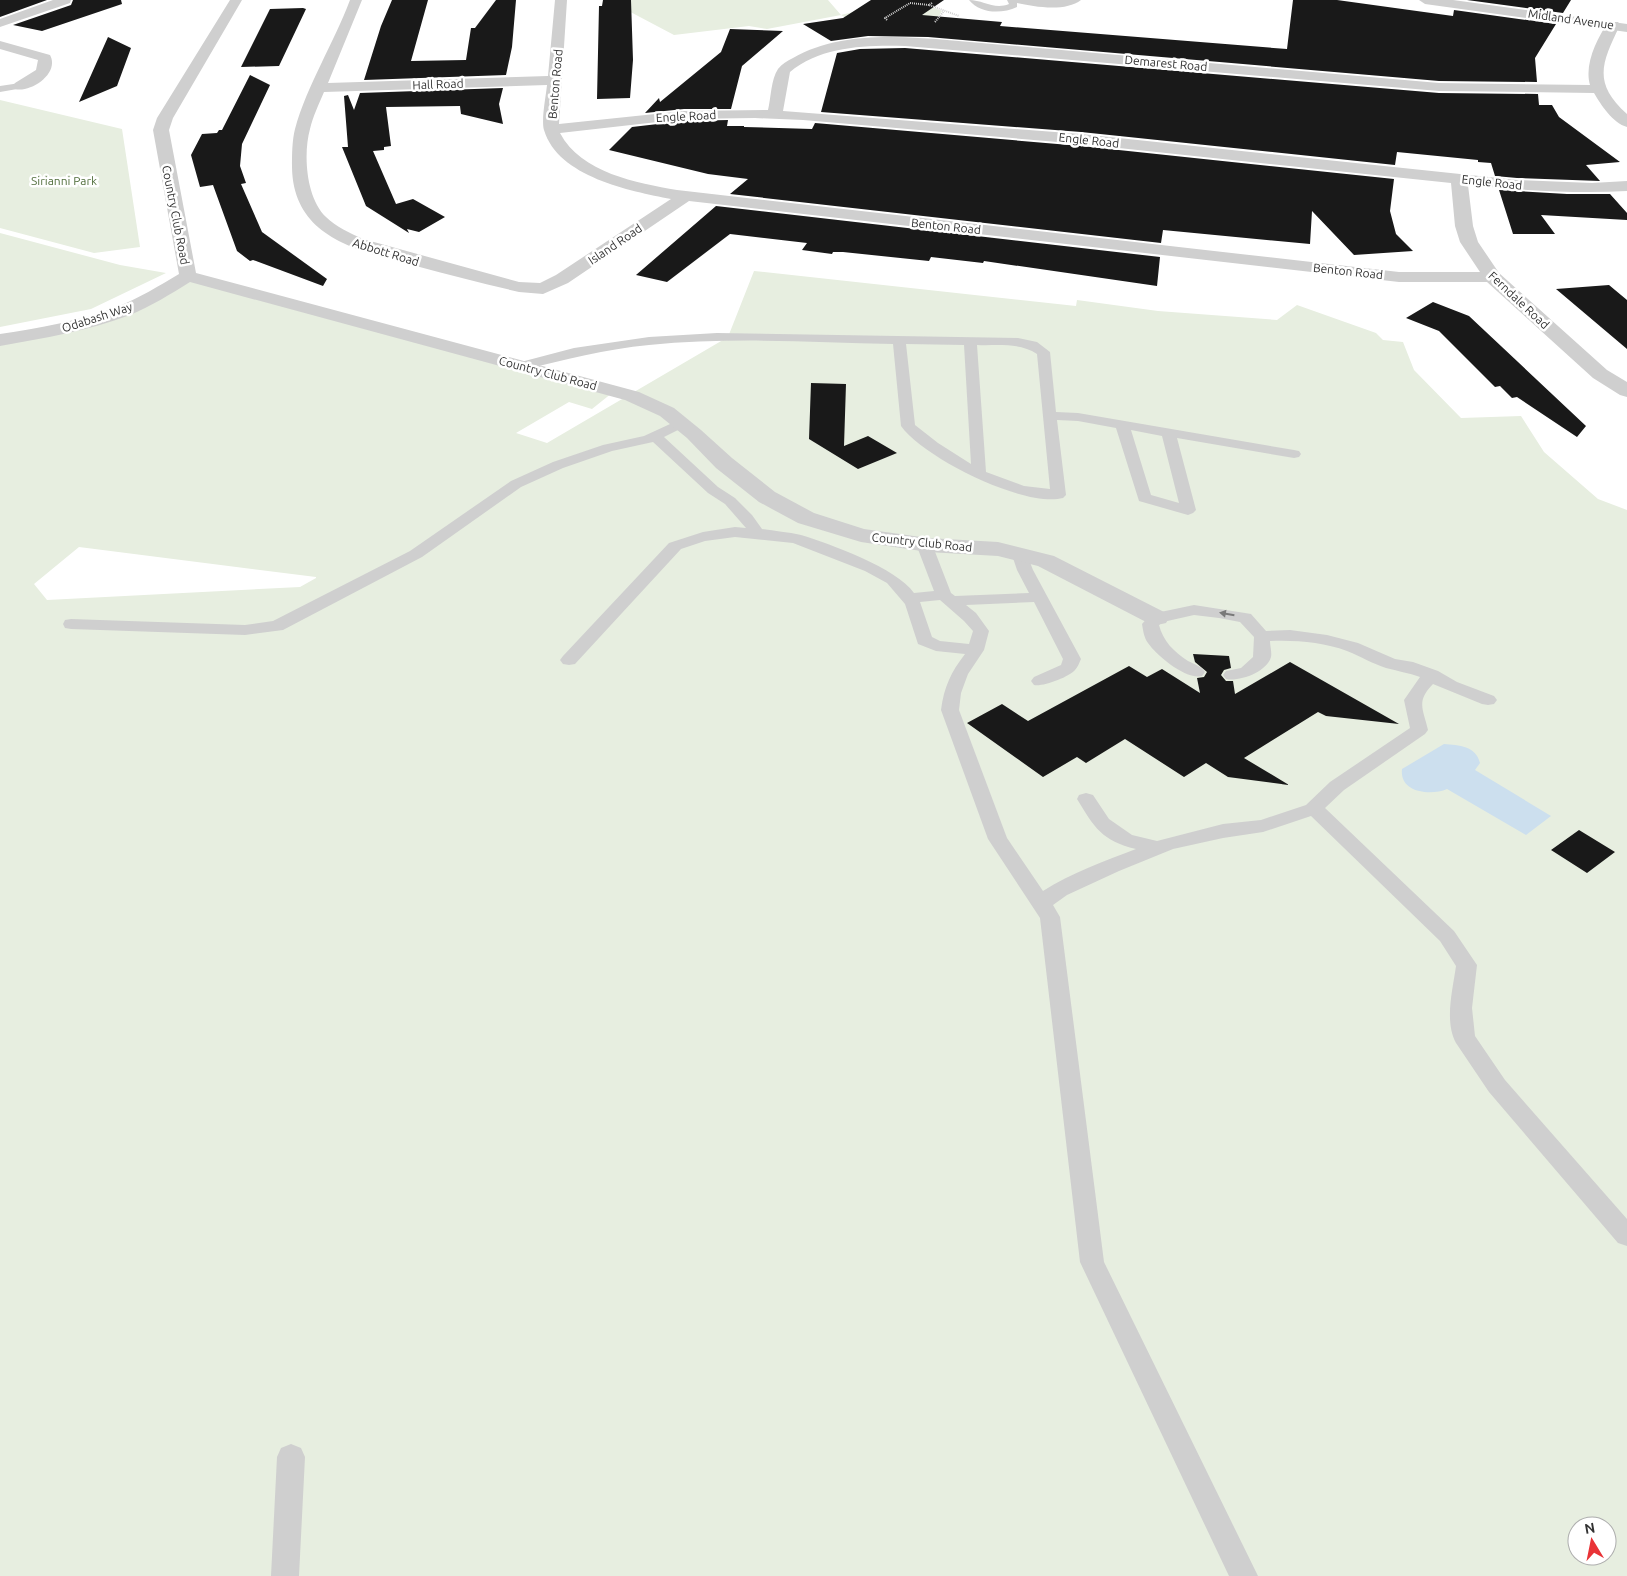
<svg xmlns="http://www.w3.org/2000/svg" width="1627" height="1576" font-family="Ubuntu,sans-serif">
  <rect width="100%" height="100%" fill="#fff"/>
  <path fill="#e7eee0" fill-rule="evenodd" d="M 629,0 L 828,0 L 841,15 L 853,12 L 926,5 L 942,11 L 930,29 L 879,36 L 841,15 L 767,29 L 749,26 L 674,35 L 621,7 Z
    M 0,100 L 122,129 L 140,247 L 94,253 L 0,228 Z
    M 0,233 L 120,265 L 166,273 L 91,309 L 0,327 Z
    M 754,271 L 1076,306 L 1077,300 L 1158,311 L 1277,320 L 1297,305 L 1376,333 L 1383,340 L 1403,342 L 1414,370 L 1461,418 L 1521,416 L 1544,452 L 1598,499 L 1627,510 L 1627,1576 L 0,1576 L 0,340 L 100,319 L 188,276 L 612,393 L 592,409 L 569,402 L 516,433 L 547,443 L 728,337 ZM 79,547 L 316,577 L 316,578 L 300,587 L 47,600 L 34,584 ZM 1577,1526 L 1607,1526 L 1607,1556 L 1577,1556 Z"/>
  <path fill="#ccdfee" d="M 1444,744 C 1459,745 1476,746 1480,763 L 1475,770 L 1551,816 L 1526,835 L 1447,789 C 1431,796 1399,793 1402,769 Z"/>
  <path fill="#191919" d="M 0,0 L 47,0 L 0,17 Z
    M 73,0 L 121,0 L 122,4 L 42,31 L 13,25 L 71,5 Z
    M 392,0 L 428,0 L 411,61 L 466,60 L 471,28 L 475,28 L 496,0 L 516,0 L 512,47 L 506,75 L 364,80 L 381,26 Z
    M 603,0 L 631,0 L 633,60 L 630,98 L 597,99 L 599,6 L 602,6 Z
    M 871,0 L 944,0 L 922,15 L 1002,22 L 1000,26 L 1287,49 L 1293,0 L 1337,0 L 1453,16 L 1454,10 L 1556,24 L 1535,58 L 1537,82 L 1439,81 L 928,37 L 868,36 L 831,41 L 803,24 L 843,18 Z
    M 1467,0 L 1571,0 L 1563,13 Z
    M 303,8 L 306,9 L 279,66 L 241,67 L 270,9 Z
    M 730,29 L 783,31 L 742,66 L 731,109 L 684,109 L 645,113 L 659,98 L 660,102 L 721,52 Z
    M 108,37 L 131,48 L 117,86 L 79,102 Z
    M 905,48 L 1439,93 L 1538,94 L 1539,105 L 1552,105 L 1559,117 L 1620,162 L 1586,165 L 1600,181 L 1517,178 L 1495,176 L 1491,163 L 1478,162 L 1478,160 L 1397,152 L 1395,165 L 1081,132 L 821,112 L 837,53 L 860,49 Z
    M 250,75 L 270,85 L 242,144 L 240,166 L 246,183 L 241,184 L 262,232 L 327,279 L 323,286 L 253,260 L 250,261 L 237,251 L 213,185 L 200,187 L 191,155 L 202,134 L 217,133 L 219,130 L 222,130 Z
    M 503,88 L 499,104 L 503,124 L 461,114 L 460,106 L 386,107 L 391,146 L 384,147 L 384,150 L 373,151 L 396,204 L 413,199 L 445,217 L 419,232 L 407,229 L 409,233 L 366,206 L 342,147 L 348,147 L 344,96 L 348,95 L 354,110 L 360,93 Z
    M 728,120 L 727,126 L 744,126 L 744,127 L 812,129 L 815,123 L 1081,146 L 1394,179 L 1390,211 L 1396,234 L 1413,251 L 1354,255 L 1312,211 L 1310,244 L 1163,230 L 1161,243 L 730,194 L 748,179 L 708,174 L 609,150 L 632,127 L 684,121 Z
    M 1499,190 L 1567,194 L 1610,194 L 1627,213 L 1627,220 L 1541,215 L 1555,234 L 1513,234 Z
    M 716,206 L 1160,257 L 1157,286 L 984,261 L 983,263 L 931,257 L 929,261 L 843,252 L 833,252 L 832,254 L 802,250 L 807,243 L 730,234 L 667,282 L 636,275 Z
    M 1609,285 L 1627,300 L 1627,349 L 1556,289 Z
    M 1433,302 L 1469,316 L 1586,426 L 1577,437 L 1517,397 L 1512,398 L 1500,386 L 1495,387 L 1439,331 L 1406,318 Z
    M 811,383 L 846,384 L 844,446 L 868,436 L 897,453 L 858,469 L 809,439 Z
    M 1193,654 L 1229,656 L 1231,668 L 1224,670 L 1221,675 L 1226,681 L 1233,681 L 1235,694 L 1290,662 L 1399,724 L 1326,716 L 1318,712 L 1244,758 L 1289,785 L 1228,777 L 1206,763 L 1184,777 L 1125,739 L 1086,763 L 1077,757 L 1043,777 L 967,723 L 1002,704 L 1028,721 L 1129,666 L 1147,677 L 1162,669 L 1200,693 L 1197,678 L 1204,677 L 1207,672 L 1195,662 Z
    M 1579,830 L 1615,852 L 1587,873 L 1551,850 Z"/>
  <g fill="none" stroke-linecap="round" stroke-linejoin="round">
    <path stroke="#cfcfcf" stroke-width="2" stroke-dasharray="1 1" stroke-linecap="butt" d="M 932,3 L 929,5 L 959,16
      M 887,20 L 885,18 L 910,3 L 929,5
      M 935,22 L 944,11"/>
    <path fill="#cfcfcf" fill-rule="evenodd" d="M 969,0 C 983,0 994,10 1009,4 L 1007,0 L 1081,0 C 1066,12 1035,7 1017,3 L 1017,7 C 1002,14 980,14 969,0 Z
      M 20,83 L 25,86 L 23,88 L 0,92 L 0,86 Z
      M 717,333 L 1018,338 L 1037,342 L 1050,352 L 1056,412 L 1078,413 L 1294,450 L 1299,451 L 1301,454 L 1299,457 L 1294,458 L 1177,438 L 1196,510 L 1193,513 L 1188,515 L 1139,501 L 1116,428 L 1078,421 L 1057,420 L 1066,495 L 1063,498 C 1024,508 924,458 901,426 L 893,344 C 812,342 730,337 649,345 C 606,349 564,360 522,370 L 515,366 L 517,363 L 574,348 L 649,337 ZM 906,344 L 964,345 L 971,464 L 938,443 L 915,425 ZM 977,345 C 997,346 1019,342 1037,354 L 1050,489 L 1024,486 L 986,472 ZM 1131,430 L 1162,436 L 1179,503 L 1151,495 Z
      M 681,419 L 686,420 L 688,423 L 686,426 L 664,437 L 718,487 L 735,498 L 752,515 L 762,529 C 775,531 788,532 801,535 C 830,544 897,568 914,593 L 934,591 L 916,544 L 918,541 L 930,541 L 932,544 L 951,593 L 955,596 L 1029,593 L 1017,570 L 1012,555 L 1014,552 L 1026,552 L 1033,570 L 1081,659 C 1079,663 1078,667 1075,670 C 1069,677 1043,687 1034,685 L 1031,681 L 1034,677 L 1061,665 L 1063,659 L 1034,602 L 966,605 L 976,613 L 989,631 L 984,650 L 968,674 L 961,693 L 959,710 L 1007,838 L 1043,891 C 1071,873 1105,861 1136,849 C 1102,841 1094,827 1077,799 L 1079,795 L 1086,793 L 1093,795 L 1109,819 L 1132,835 L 1157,841 L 1223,824 L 1261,820 L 1306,805 L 1330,782 L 1410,728 L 1404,700 L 1420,677 C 1409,673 1397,671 1386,668 C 1373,664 1360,656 1347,651 C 1323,642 1296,640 1270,641 C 1270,646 1272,652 1271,657 C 1267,672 1239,682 1226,679 L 1223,675 L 1226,671 L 1241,668 L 1253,657 L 1254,637 L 1240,622 L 1219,618 L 1194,615 L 1163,622 L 1159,625 C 1163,641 1174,652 1188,661 C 1194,664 1201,666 1205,672 L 1202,676 C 1186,680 1157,656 1148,643 C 1144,638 1143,630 1142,624 L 1151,614 L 1194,605 L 1245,613 L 1251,614 L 1266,631 L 1290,630 L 1327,635 L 1358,643 L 1395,659 L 1413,662 L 1438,671 L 1457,682 L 1494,696 L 1497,700 L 1494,704 L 1488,705 L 1482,704 L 1433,684 C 1416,701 1423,709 1428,730 L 1425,734 L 1344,790 L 1325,808 L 1454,931 L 1477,965 L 1472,1008 L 1475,1036 L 1505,1080 L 1627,1219 L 1627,1246 L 1618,1243 L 1489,1092 L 1456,1043 C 1444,1021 1453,989 1456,966 L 1440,941 L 1311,816 L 1263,832 L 1223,838 L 1173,849 L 1119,871 L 1067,895 L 1053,905 L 1060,917 L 1104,1262 L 1258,1576 L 1229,1576 L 1080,1262 L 1040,918 L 988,839 L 941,710 C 944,687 951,672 965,654 L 936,651 L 918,644 L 905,604 L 887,583 L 865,571 L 793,543 L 735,537 L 705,541 L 681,549 L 575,664 L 569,665 L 563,664 L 560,660 L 563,656 L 669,543 L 703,532 L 735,527 L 746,528 L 725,504 L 708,493 L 653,442 L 612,451 L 563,468 L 521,487 L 422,557 L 283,630 L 245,635 L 71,629 L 65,628 L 63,624 L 65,620 L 71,619 L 245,625 L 273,621 L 410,551 L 511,481 L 553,462 L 603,445 L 644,436 ZM 940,600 L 964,621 L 973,631 L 969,644 L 940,641 L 932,637 L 920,602 Z
      M 291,1444 L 301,1448 L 305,1457 L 299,1576 L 271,1576 L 277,1457 L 281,1448 Z"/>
    <path fill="#cfcfcf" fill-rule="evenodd" d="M 53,0 L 71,0 L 70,3 L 0,27 L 0,19 Z
      M 230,0 L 242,0 L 173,118 L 169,130 L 196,273 L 639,392 L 674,408 L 701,430 L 732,458 L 775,492 L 814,513 L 864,529 L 928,538 L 998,542 L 1054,556 L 1166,613 L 1169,618 L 1166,623 L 1157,625 L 1148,623 L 1038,566 L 998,556 L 928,552 L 861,542 L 798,523 L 759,502 L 716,468 L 687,438 L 660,416 L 625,400 L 190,282 C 171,294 151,306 130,315 C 88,331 44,338 0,346 L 0,334 C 40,328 79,321 117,307 C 139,298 159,286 179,274 L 153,130 L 157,118 Z
      M 350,0 L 362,0 L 328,83 L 548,76 L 555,0 L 567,0 L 559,124 L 684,111 L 768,110 C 771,98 771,79 778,69 C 782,64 787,61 793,58 C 839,32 896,36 947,40 L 1439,83 L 1590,85 C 1584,64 1597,39 1608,22 L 1618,22 L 1620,25 C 1602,63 1592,82 1627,114 L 1627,127 C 1613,123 1601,105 1594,93 L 1439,91 L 905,46 C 867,45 821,46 790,72 L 783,111 L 1081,134 L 1517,180 L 1592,183 L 1627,181 L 1627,191 C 1574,194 1521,190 1468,185 L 1473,226 L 1478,242 L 1499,273 L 1607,370 L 1627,382 L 1627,397 L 1620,395 L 1593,378 L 1487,282 L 1399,282 L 689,201 L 568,283 L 543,294 L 519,292 C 485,284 450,275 416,266 C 360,251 293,239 292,167 C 292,155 292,141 295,129 C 307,85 334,43 350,0 ZM 547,85 C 546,96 541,120 544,130 C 558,177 630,191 671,199 L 556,275 L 540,283 L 519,282 L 363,239 C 350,233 336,227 326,217 C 306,198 303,154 310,129 C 313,116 319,104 324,92 ZM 755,118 L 803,120 L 1081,144 L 1451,183 L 1455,226 L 1460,242 L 1480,272 L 1399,272 L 677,190 C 637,183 581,173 560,133 L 684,119 Z
      M 0,41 L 50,55 C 60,73 31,93 15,89 L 13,86 L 15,83 L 36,70 L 38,60 L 0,49 Z"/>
    <path fill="#cfcfcf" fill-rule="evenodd" d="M 1419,0 L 1453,0 L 1627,24 L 1627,32 L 1425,4 Z"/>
  </g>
  <defs><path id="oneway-solid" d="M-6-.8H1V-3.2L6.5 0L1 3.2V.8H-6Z" transform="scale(1.25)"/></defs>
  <use fill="#797979" href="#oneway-solid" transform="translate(1227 614) rotate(-170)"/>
  <g text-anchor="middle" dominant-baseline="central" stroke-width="5" stroke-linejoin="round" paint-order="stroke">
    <g font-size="12" fill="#323232" stroke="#fff">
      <text transform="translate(1571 19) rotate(8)">Midland Avenue</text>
      <text transform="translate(1166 63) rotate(5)">Demarest Road</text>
      <text transform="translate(438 84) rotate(-2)">Hall Road</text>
      <text transform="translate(555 84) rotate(-85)">Benton Road</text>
      <text transform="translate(686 116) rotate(-3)">Engle Road</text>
      <text transform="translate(1089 140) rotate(6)">Engle Road</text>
      <text transform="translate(1492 182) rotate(6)">Engle Road</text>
      <text transform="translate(176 215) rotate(79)">Country Club Road</text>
      <text transform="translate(946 226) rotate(6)">Benton Road</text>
      <text transform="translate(615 244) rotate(-34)">Island Road</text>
      <text transform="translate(386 252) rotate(17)">Abbott Road</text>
      <text transform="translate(1348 271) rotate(6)">Benton Road</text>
      <text transform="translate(1519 300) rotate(43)">Ferndale Road</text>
      <text transform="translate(97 317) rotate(-18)">Odabash Way</text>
      <text transform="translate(548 373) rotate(15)">Country Club Road</text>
      <text transform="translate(922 542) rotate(6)">Country Club Road</text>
    </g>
    <g font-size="12" fill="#526f3d" stroke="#fff">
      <text x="64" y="180">Sirianni Park</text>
    </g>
  </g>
  <g transform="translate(1592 1541) rotate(350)"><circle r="24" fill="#ffffff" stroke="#adadad"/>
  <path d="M0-4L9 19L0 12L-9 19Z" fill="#e93337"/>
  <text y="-8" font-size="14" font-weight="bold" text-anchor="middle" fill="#323232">N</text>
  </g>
</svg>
